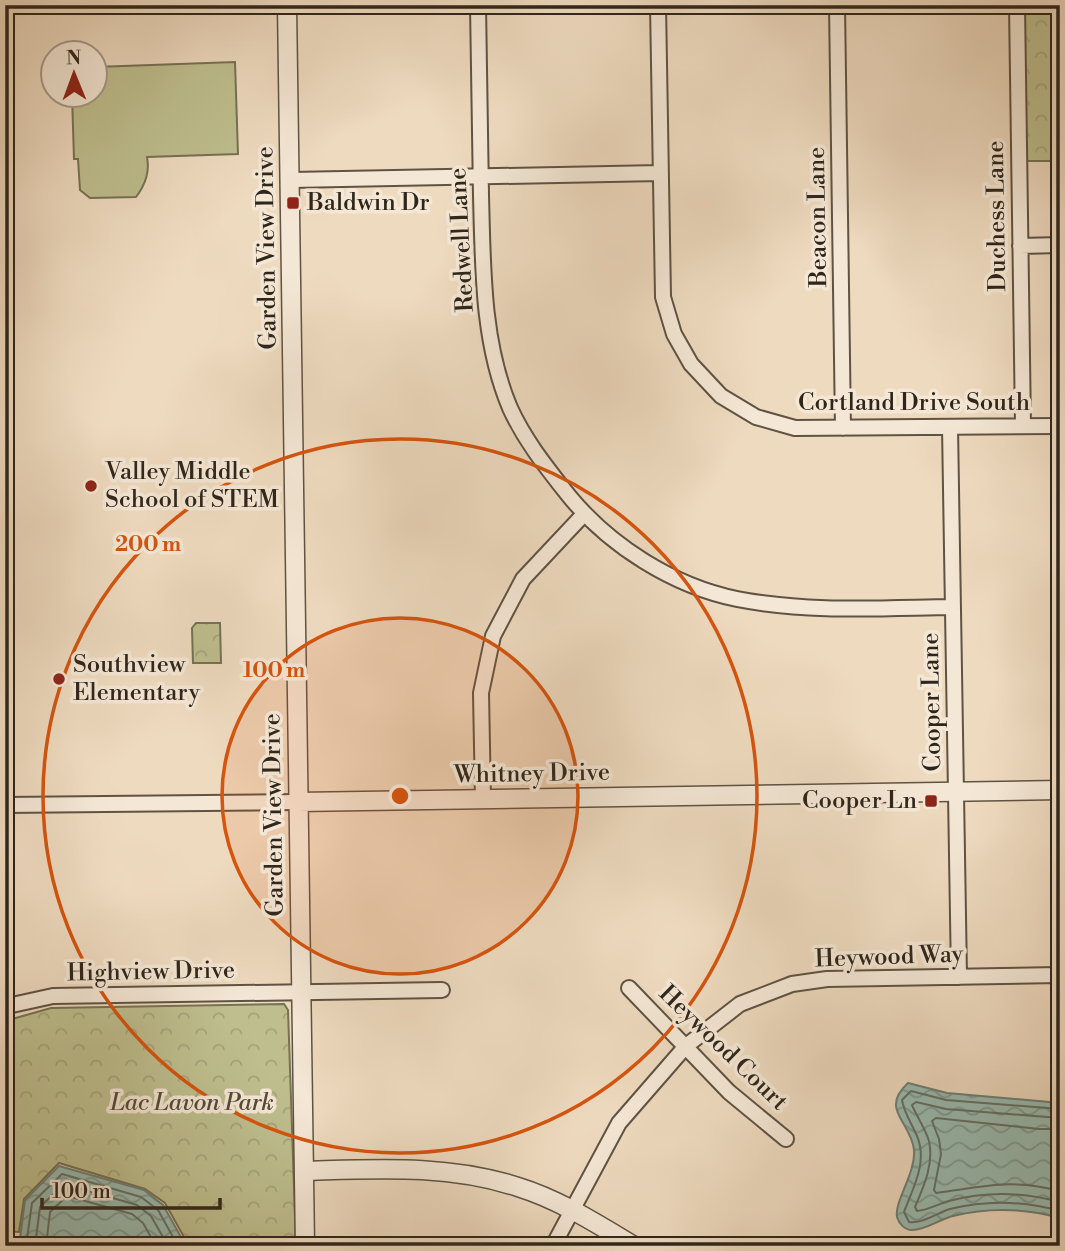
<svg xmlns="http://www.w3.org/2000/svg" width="1065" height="1251" font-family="'Libre Bodoni',serif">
  <defs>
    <pattern id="park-crowns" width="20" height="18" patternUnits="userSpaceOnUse" patternTransform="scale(1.75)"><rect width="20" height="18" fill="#bebe8e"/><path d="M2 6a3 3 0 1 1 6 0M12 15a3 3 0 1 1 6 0" fill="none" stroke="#a4a37a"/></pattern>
    <pattern id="water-waves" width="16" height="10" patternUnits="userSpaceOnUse" patternTransform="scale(1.75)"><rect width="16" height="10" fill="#99bbb1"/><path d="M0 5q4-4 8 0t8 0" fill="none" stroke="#7d988f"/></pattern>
  </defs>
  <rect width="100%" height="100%" fill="#eedabf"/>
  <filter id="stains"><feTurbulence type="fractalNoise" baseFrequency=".00286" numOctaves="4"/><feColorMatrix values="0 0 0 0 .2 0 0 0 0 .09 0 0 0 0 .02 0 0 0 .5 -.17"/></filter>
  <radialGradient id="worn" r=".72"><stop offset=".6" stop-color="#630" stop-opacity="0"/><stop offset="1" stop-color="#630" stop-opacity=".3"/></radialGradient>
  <path fill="url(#park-crowns)" stroke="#767254" stroke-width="2" d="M 1023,5 L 1060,5 L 1060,161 L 1025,161 Z
    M 196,623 L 220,623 L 221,663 L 193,663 L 192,628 Z
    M 284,1004 L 288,1010 L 296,1246 L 189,1246 L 165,1203 L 145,1189 L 59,1163 L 24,1199 L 19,1232 L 5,1231 L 5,1021 L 51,1008 Z"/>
  <path fill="#bebe8e" stroke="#767254" stroke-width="2" d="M 235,62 L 238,154 L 147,157 C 150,172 146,184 136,197 L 90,198 L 80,190 L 78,159 L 74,159 L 72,95 L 94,94 L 95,67 Z"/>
  <path fill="url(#water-waves)" stroke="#6f7f75" stroke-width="2" d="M 908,1083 L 947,1093 L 1060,1103 L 1060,1218 C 1024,1208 990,1207 953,1216 C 940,1219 926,1230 912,1230 C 905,1230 899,1224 897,1217 C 894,1202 916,1173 914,1150 C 911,1121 879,1110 908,1083 Z
    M 59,1166 L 144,1190 L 163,1205 L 186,1246 L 19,1246 L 25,1200 Z"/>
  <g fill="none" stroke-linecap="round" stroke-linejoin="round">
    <path stroke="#647066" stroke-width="2" d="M 1060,1109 L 946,1100 L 911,1091 L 902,1100 C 904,1113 912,1124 917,1136 C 928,1162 913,1188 904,1212 L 909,1222 C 922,1224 937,1213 950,1209 C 987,1200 1024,1201 1060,1211
      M 1060,1118 L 946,1109 L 916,1102 L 912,1105 C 917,1117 925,1128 929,1141 C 934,1164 924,1186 915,1207 L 917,1211 C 928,1210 938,1204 949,1201 C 986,1191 1023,1192 1060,1202
      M 1060,1129 L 1039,1129 L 936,1118 L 932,1121 L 939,1139 L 941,1154 L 934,1190 L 936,1193 C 983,1187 1012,1178 1060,1191
      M 26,1246 L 32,1203 L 62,1174 L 141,1197 L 158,1210 L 178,1246
      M 35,1246 L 40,1207 L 64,1184 L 137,1205 L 151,1216 L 168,1246
      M 46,1246 L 50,1212 L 67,1196 L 132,1214 L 143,1223 L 156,1246"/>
    <g stroke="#5f5344" stroke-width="18">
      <path id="minor" d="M 478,5 C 479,69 480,132 481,195 C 483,267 482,342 510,408 C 525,441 547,468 569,496 C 610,546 673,586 737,599 C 808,613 881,608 953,607
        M 658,5 L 663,297 L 674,334 L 691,364 L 721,396 L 756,417 L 795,428 L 1060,426
        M 837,5 L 843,428
        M 1017,5 L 1023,426
        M 5,7 L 19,5
        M 291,180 L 660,173
        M 1020,246 L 1060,245
        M 950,427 L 959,977
        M 483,799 L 481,693 L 493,636 L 523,579 L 584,514
        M 5,805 L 298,802
        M 629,988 L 729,1092 L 786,1139
        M 5,1009 L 12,1005 L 53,996 L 442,990
        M 553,1246 L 619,1123 L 686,1046 L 740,1004 L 792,984 L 827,979 L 1060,975"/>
    </g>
    <g stroke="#5f5344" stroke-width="21">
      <path id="tertiary" d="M 287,5 L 305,1246
        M 298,802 L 1060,790
        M 304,1171 C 376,1169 448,1164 518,1187 C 560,1200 597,1224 634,1246"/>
    </g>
    <use href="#minor" stroke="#f4e7d5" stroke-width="14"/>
    <use href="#tertiary" stroke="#f4e7d5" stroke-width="18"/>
  </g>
  <circle cx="400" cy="796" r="178" fill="#d6540e" fill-opacity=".12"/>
  <g fill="none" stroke="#d6540e" stroke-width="3.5">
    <circle cx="400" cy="796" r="178"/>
    <circle cx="400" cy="796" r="357"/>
  </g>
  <g fill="#8f2418" stroke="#f4e7d5" stroke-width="2.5">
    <rect x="286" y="196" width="14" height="14" rx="3.5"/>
    <circle cx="91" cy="486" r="7"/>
    <circle cx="59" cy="679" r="7"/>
    <rect x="924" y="794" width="14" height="14" rx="3.5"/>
  </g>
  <g text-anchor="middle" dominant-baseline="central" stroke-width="7" stroke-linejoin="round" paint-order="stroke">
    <g font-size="24" fill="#2f261b" stroke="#f4e7d5" text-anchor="start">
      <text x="307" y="203">Baldwin Dr</text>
      <text x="105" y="472">Valley Middle<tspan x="105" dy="28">School of STEM</tspan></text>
      <text x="73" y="665">Southview<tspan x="73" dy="28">Elementary</tspan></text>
      <text x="917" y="801" text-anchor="end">Cooper Ln</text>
    </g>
    <g font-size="24" fill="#2f261b" stroke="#f4e7d5">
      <text transform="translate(997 216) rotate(-91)">Duchess Lane</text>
      <text transform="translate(818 217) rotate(-91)">Beacon Lane</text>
      <text transform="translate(462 240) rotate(-93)">Redwell Lane</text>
      <text transform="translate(267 248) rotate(-91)">Garden View Drive</text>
      <text x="914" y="403">Cortland Drive South</text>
      <text transform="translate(932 702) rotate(-91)">Cooper Lane</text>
      <text transform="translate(532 774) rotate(-1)">Whitney Drive</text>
      <text transform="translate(274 815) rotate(-91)">Garden View Drive</text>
      <text transform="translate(889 957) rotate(-2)">Heywood Way</text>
      <text transform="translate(151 972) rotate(-1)">Highview Drive</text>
      <text transform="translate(723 1048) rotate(44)">Heywood Court</text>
    </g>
    <g font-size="24" font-style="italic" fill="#534c38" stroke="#f4e7d5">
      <text x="192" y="1103">Lac Lavon Park</text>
    </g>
  </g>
  <circle cx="400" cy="796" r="10" fill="#d6540e" stroke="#f4e7d5" stroke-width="3.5"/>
  <g font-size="21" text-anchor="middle" font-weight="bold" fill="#d6540e" stroke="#f4e7d5" stroke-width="7" stroke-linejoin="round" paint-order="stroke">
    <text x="148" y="551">200 m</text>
    <text x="274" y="677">100 m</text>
  </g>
  <rect width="1065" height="1251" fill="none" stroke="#eedabf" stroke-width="28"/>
  <rect x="7" y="7" width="1051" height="1237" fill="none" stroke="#2f261b" stroke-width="3.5"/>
  <rect x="14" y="14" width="1037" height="1223" fill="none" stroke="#2f261b" stroke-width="2"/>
  <g transform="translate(74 74) rotate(359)"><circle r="33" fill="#f4e7d5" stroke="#a59a8b" stroke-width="2"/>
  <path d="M0-5L12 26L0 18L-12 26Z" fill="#8f2418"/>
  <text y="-10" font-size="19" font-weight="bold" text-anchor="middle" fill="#2f261b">N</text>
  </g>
  <path d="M42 1198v10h178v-10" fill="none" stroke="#2f261b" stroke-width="3.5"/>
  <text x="52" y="1198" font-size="21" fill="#2f261b" stroke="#f4e7d5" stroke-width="5" paint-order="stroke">100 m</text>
  <rect width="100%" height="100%" filter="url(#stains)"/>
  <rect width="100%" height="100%" fill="url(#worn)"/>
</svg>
